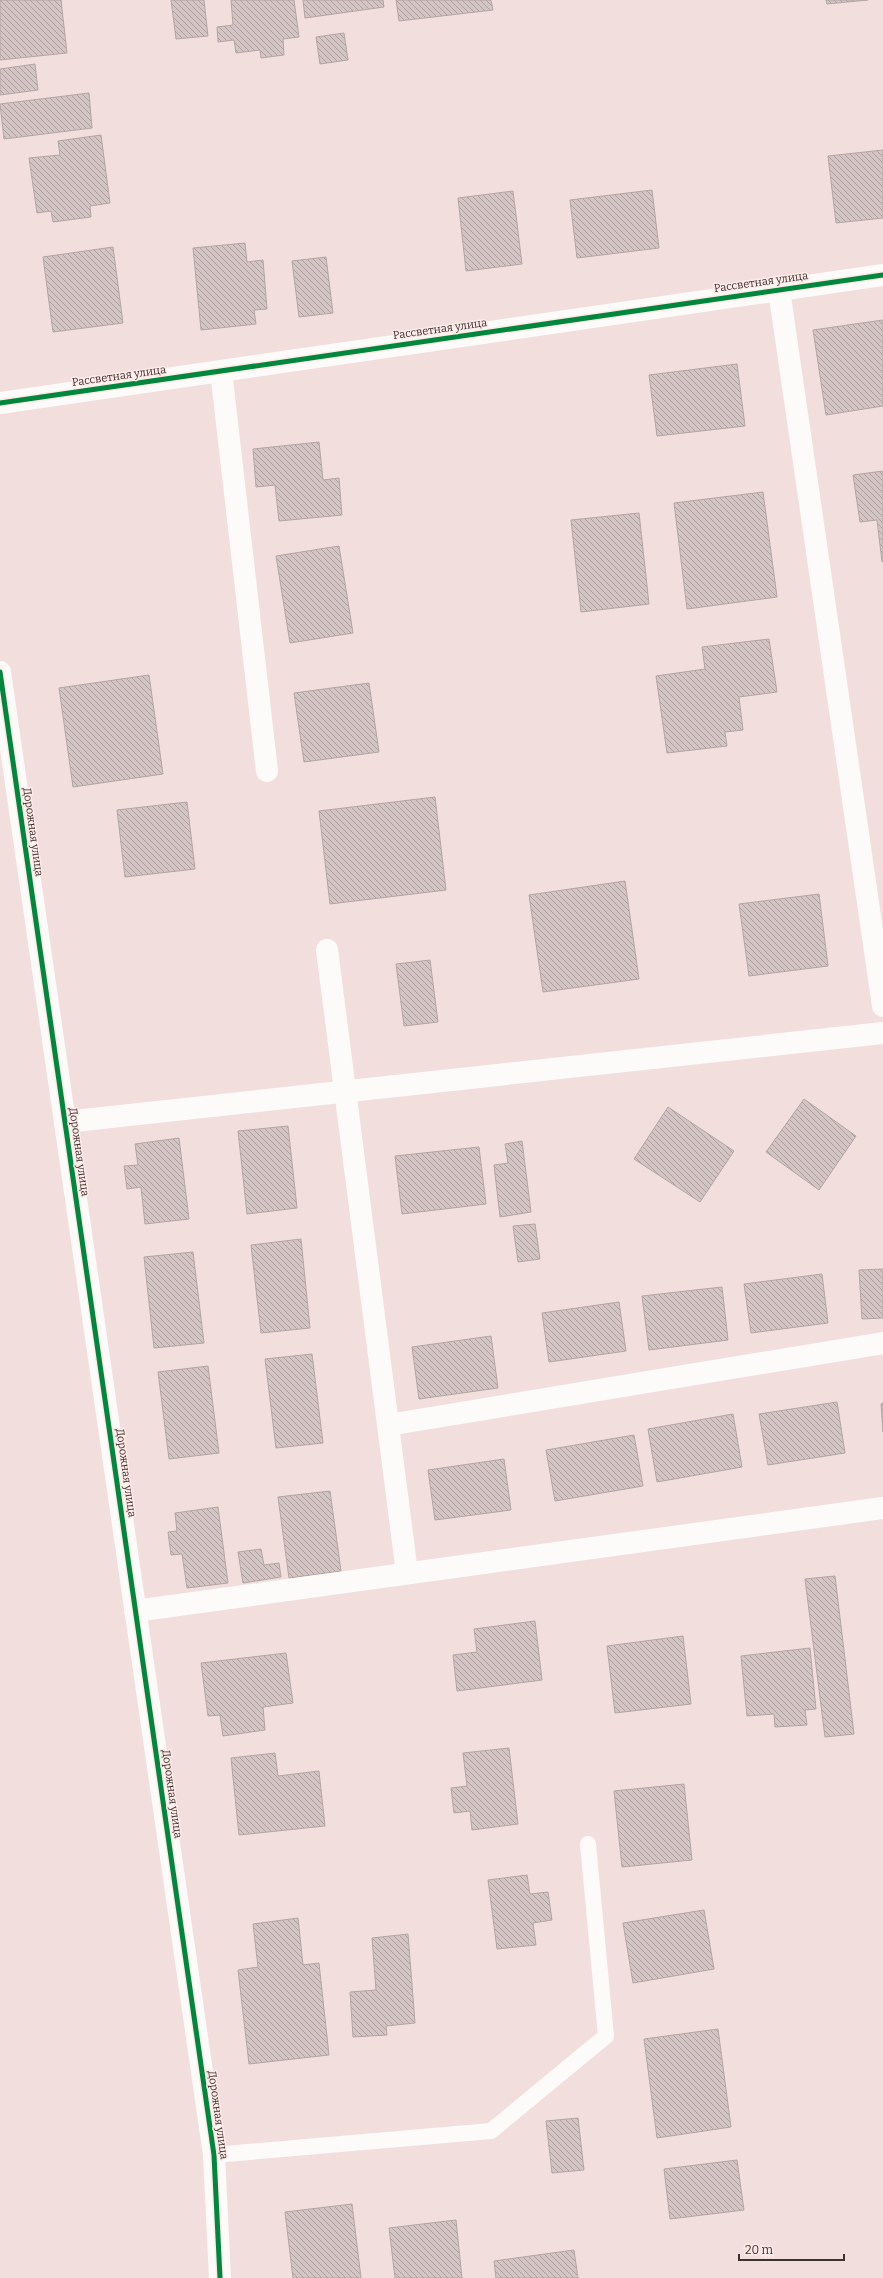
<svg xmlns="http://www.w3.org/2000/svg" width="883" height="2278" font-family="Bitter,serif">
  <defs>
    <pattern id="building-back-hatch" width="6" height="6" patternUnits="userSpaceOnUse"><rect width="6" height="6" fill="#d4c5c4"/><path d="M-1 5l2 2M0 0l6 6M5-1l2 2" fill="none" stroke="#ada1a0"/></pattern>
  </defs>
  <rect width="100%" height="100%" fill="#f2dfdd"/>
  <path fill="url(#building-back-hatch)" stroke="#b3a5a3" d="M 0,0 L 61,0 L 67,53 L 0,60 Z
    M 171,0 L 204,0 L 208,36 L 176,39 Z
    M 231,0 L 294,0 L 299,37 L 283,39 L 284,55 L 261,58 L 260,50 L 236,53 L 234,40 L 218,42 L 217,27 L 233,25 Z
    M 303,0 L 383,0 L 384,7 L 305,18 Z
    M 396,0 L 491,0 L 493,10 L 399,21 Z
    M 826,0 L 868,0 L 827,4 Z
    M 344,33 L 348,60 L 320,64 L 316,37 Z
    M 35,64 L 38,90 L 0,95 L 0,69 Z
    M 89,93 L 92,128 L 4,139 L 0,104 Z
    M 101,135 L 110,203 L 90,206 L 91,217 L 53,222 L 51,211 L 37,213 L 29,158 L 60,155 L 58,141 Z
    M 883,150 L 883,218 L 836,223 L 828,156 Z
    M 652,190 L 659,248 L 577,258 L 570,200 Z
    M 513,191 L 522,264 L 466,271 L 458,198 Z
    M 245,243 L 247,262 L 263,260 L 267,309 L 254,310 L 256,324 L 201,330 L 193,248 Z
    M 113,247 L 123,323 L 53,332 L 43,257 Z
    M 326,257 L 333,313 L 299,317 L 292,261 Z
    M 883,320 L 883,406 L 826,415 L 813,330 Z
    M 737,364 L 745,426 L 657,436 L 649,375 Z
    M 319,442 L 323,480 L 339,478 L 342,515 L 279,521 L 275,485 L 256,487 L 253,449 Z
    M 883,471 L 883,561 L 882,562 L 877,520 L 860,522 L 853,475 Z
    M 763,492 L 777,597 L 687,609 L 674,503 Z
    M 639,513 L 649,604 L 581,612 L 571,520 Z
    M 339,546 L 353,633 L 290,643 L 276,556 Z
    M 769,639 L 777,692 L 739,697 L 743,730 L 725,732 L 727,746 L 667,753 L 656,676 L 705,669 L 702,647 Z
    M 149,675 L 163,774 L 73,787 L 59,688 Z
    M 369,683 L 379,752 L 304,762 L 294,693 Z
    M 435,797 L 446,890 L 330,904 L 319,811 Z
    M 187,802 L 195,869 L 125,877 L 117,810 Z
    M 625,881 L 639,979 L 543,992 L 529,895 Z
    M 819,894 L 828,966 L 749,976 L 739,904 Z
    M 430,960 L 438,1022 L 404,1026 L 396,964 Z
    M 804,1099 L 856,1136 L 819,1190 L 766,1152 Z
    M 668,1107 L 734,1151 L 700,1202 L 634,1159 Z
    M 288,1126 L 297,1208 L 247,1214 L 238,1131 Z
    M 179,1138 L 189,1219 L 145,1224 L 141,1187 L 127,1189 L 124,1166 L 138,1165 L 135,1144 Z
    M 522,1141 L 531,1212 L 500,1217 L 494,1165 L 508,1163 L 505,1144 Z
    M 479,1147 L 486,1204 L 402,1214 L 395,1156 Z
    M 535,1224 L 540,1259 L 518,1262 L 513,1226 Z
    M 301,1239 L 310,1328 L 261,1333 L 251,1245 Z
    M 193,1252 L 204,1343 L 154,1348 L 144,1257 Z
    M 883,1269 L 883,1318 L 862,1319 L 859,1270 Z
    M 822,1274 L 828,1323 L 751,1333 L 744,1284 Z
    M 722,1287 L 728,1340 L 649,1350 L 642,1296 Z
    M 619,1302 L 626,1351 L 549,1362 L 542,1313 Z
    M 491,1336 L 498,1388 L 419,1399 L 412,1347 Z
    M 312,1354 L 323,1443 L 276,1448 L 265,1359 Z
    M 208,1366 L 219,1453 L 169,1459 L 158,1372 Z
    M 837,1402 L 845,1453 L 768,1465 L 759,1414 Z
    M 883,1403 L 883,1432 L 881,1404 Z
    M 733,1414 L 742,1467 L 657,1482 L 648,1429 Z
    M 634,1435 L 643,1486 L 555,1501 L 546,1450 Z
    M 504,1459 L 511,1510 L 435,1520 L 428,1470 Z
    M 330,1491 L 341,1571 L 289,1578 L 278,1497 Z
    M 218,1507 L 228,1583 L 187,1588 L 182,1554 L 171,1555 L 168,1532 L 177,1531 L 175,1513 Z
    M 261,1549 L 264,1565 L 279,1563 L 281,1577 L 243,1583 L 238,1552 Z
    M 835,1576 L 854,1734 L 825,1737 L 805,1579 Z
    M 535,1621 L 542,1680 L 457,1691 L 453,1655 L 477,1652 L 474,1629 Z
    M 683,1636 L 691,1704 L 615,1713 L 607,1646 Z
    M 810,1648 L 816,1709 L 805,1710 L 807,1725 L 775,1727 L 774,1714 L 747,1716 L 741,1656 Z
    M 286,1653 L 293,1703 L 263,1707 L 265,1730 L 223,1736 L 220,1715 L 208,1716 L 201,1663 Z
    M 509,1748 L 518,1824 L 472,1830 L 470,1811 L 454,1813 L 451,1788 L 467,1786 L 463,1753 Z
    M 275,1753 L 278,1776 L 319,1771 L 325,1826 L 239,1835 L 231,1758 Z
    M 684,1784 L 692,1860 L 622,1867 L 614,1791 Z
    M 527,1875 L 530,1894 L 548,1892 L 552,1920 L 533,1923 L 536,1945 L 497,1949 L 488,1880 Z
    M 704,1910 L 714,1969 L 633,1983 L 623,1923 Z
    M 298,1918 L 303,1965 L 319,1963 L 329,2055 L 249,2064 L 238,1970 L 258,1967 L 253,1924 Z
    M 408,1934 L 415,2023 L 386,2026 L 387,2035 L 353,2037 L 350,1992 L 376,1990 L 372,1938 Z
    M 718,2029 L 731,2127 L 657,2138 L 644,2039 Z
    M 578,2118 L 584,2170 L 552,2173 L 546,2121 Z
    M 737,2160 L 744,2210 L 670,2219 L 664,2169 Z
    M 352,2204 L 361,2278 L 293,2278 L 285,2212 Z
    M 456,2220 L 462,2278 L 395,2278 L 389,2228 Z
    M 574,2250 L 578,2278 L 496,2278 L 494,2261 Z"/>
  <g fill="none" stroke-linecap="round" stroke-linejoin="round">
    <path stroke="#fdfafa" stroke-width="16" d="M 214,2155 L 491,2131 L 606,2036 L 588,1844"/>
    <path stroke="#fdfafa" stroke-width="22" d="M 779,290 L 883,1006
      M 221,371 L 267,771
      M 0,403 L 883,275
      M 327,950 L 407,1573
      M 65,1122 L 883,1033
      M 388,1425 L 883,1343
      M 135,1611 L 883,1508"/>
    <path stroke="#fdfafa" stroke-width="22" d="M 0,672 L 214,2155 L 220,2278"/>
    <g stroke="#feeae7" stroke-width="8">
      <path id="cycleway" d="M 0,403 L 883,275
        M 0,672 L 214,2155 L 220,2278"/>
    </g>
    <use href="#cycleway" stroke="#00873e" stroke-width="5"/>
  </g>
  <g text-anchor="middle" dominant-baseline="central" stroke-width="3" stroke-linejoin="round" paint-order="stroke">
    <g font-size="11" fill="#3e3230" stroke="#feeae7">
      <text transform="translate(761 282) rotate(-8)">Рассветная улица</text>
      <text transform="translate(440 329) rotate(-8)">Рассветная улица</text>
      <text transform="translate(119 376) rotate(-8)">Рассветная улица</text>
      <text transform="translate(33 832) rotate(82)">Дорожная улица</text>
      <text transform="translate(79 1152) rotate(82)">Дорожная улица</text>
      <text transform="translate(126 1473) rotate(82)">Дорожная улица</text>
      <text transform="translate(172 1794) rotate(82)">Дорожная улица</text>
      <text transform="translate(218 2115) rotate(82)">Дорожная улица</text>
    </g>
  </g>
  <path d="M739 2254v6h105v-6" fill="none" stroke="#3e3230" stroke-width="2"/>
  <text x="745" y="2254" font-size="12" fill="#3e3230" stroke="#feeae7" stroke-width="3" paint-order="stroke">20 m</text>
</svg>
